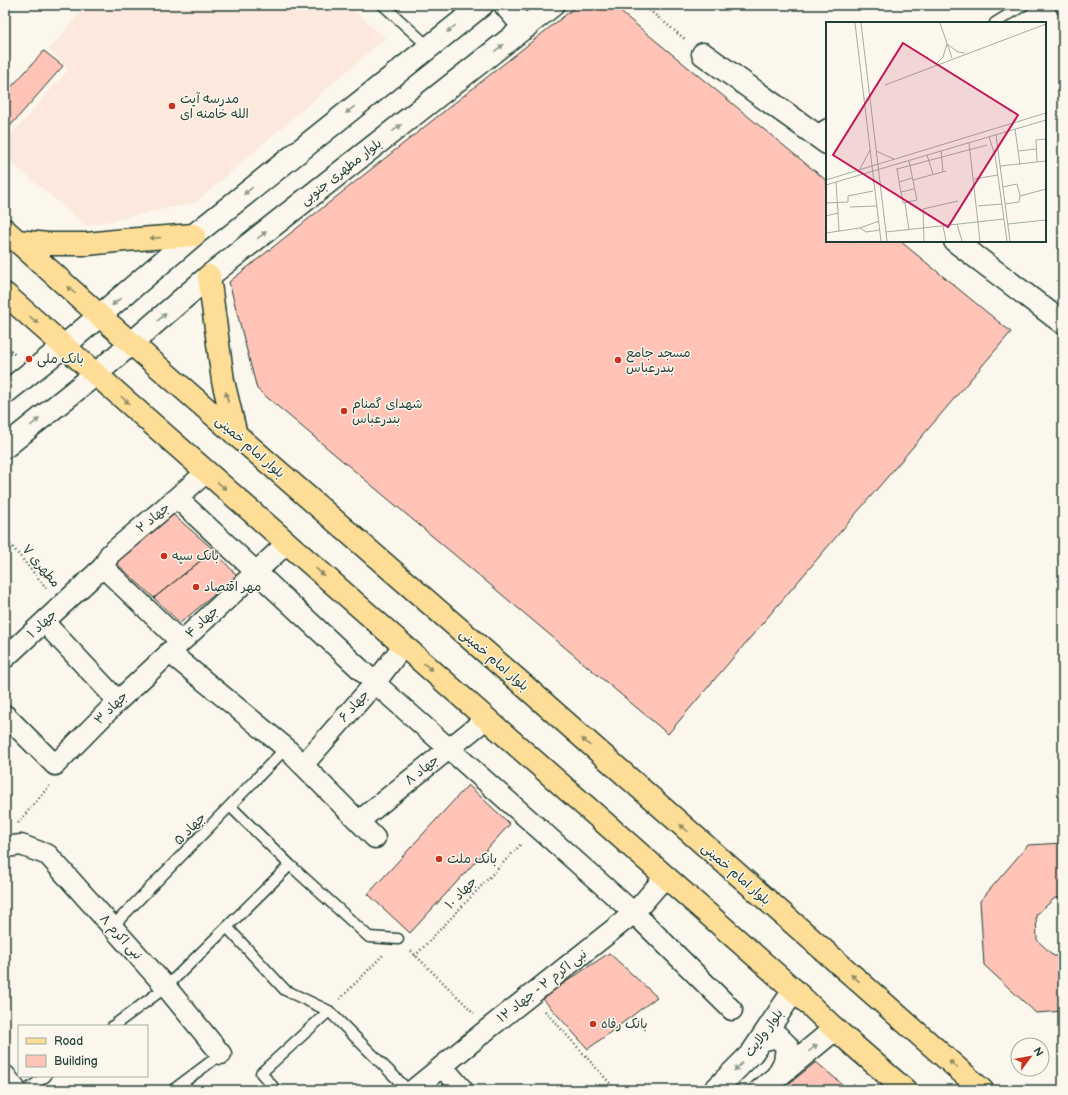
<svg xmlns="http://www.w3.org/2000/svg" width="1068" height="1095" font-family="'Balsamiq Sans','Playpen Sans Arabic',sans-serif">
  <rect width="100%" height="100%" fill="#fbf7ec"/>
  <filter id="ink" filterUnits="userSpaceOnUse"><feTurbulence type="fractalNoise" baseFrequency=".025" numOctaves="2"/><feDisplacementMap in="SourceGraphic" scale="8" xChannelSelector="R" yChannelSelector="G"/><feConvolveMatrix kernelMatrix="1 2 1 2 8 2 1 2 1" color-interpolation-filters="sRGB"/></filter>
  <g filter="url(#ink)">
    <path fill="#fce8dc" d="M 86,5 L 348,5 L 385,38 L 196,202 L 87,226 L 5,157 L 5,142 L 68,70 L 49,50 Z"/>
    <path fill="#ffc4b7" stroke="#1f3d34" d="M 578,5 L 612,5 L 827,181 L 827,241 L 900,241 L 1011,332 L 668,734 L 257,389 L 229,282 Z
      M 44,51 L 63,66 L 5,132 L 5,94 Z
      M 169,511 L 214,550 L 154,598 L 114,561 Z
      M 214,550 L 237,576 L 180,623 L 154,598 Z
      M 468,785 L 510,824 L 410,933 L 368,894 Z
      M 1063,843 L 1063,897 L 1055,898 L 1036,915 L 1037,940 L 1054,956 L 1063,956 L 1063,1011 L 1036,1013 L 984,965 L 980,901 L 1028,845 Z
      M 609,953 L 657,997 L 588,1049 L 542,998 Z
      M 816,1062 L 849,1090 L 781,1090 Z"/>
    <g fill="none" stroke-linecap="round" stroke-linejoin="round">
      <g stroke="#1f3d34" stroke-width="13">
        <path id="lane" d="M 383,5 L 429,47
          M 1060,5 L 1063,11
          M 995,23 L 1024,5
          M 813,132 L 827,124
          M 230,806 L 290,865 L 369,937 L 398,939
          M 112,927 L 286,748
          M 227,927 L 285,990 L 329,1011 L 408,1090
          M 113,1026 L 166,987 L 290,865
          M 27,1090 L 46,1076
          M 173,1090 L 221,1054
          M 276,1090 L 261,1073 L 329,1011"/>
      </g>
      <g stroke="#1f3d34" stroke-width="23">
        <path id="street" d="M 177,498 L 375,683 L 634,913 L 732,1010
          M 103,567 L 110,554 L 207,472
          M 44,622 L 118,701
          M 169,652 L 286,748 L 375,838
          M 5,658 L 103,567 L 181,642
          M 5,715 L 55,765 L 118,701 L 287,543
          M 303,765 L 375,683 L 403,646
          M 359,821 L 486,719
          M 5,847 L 21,845 L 48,855 L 166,987 L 221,1054
          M 442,1066 L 463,1090
          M 413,1090 L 489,1028 L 634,913 L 665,877"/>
      </g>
      <g stroke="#1f3d34" stroke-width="25">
        <path id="secondary" d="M 505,5 L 525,28
          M 703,54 L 827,143
          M 955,241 L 1063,323
          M 5,393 L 64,346 L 194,235 L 482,5
          M 5,447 L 96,374 L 209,276 L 553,5
          M 761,1040 L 777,1036 L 787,1046 L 785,1062 L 778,1075
          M 5,1077 L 15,1090
          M 715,1090 L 752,1053 L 794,990
          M 761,1090 L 835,1029"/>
      </g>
      <g stroke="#1f3d34" stroke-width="25">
        <path id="primary" d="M 5,230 L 100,316 L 520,682 L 982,1090
          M 17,241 L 48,244 L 87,244 L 125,240 L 194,235
          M 209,276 L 223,381 L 236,435
          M 5,294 L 794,990 L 835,1029 L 905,1090"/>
      </g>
      <path stroke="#1f3d34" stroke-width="2.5" stroke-dasharray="1 3" stroke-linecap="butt" d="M 643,5 L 686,40
        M 5,345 L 15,355
        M 5,538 L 47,589
        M 18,823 L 50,785
        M 411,951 L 474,1013
        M 415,956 L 522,843
        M 340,999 L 383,955
        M 545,1011 L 616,1090"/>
      <use href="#lane" stroke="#fbf7ec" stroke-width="10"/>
      <use href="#street" stroke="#fbf7ec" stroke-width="20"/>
      <use href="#secondary" stroke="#fbf7ec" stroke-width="22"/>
      <use href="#primary" stroke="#fedd96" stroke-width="22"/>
    </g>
    <defs><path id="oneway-solid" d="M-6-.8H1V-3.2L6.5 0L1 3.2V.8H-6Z"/></defs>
    <g fill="#8d9a90">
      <use href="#oneway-solid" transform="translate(451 29) rotate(141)"/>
      <use href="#oneway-solid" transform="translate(499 48) rotate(-38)"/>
      <use href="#oneway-solid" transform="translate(350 110) rotate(141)"/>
      <use href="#oneway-solid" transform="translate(397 128) rotate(-38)"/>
      <use href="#oneway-solid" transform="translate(248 191) rotate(141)"/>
      <use href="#oneway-solid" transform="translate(262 235) rotate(-38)"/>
      <use href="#oneway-solid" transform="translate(116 302) rotate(139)"/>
      <use href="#oneway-solid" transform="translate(162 317) rotate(-41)"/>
      <use href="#oneway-solid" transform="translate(35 422) rotate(-39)"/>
      <use href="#oneway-solid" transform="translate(813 1048) rotate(-39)"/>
      <use href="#oneway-solid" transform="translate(738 1067) rotate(136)"/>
    </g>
    <g fill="#8e8d65">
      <use href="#oneway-solid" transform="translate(155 238) rotate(176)"/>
      <use href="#oneway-solid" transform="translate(71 290) rotate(-138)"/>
      <use href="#oneway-solid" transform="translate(34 320) rotate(41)"/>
      <use href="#oneway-solid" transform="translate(227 397) rotate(-103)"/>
      <use href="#oneway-solid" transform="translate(125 400) rotate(42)"/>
      <use href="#oneway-solid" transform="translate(222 486) rotate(41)"/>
      <use href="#oneway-solid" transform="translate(320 572) rotate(41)"/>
      <use href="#oneway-solid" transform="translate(428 667) rotate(41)"/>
      <use href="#oneway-solid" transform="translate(586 742) rotate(-138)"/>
      <use href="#oneway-solid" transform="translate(684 828) rotate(-138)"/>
      <use href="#oneway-solid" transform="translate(855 978) rotate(-139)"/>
      <use href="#oneway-solid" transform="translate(953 1064) rotate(-139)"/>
    </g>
  </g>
  <g fill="#c8321e" stroke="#fbf7ec" stroke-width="1.5">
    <circle cx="172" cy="106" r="4"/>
    <circle cx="29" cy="359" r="4"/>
    <circle cx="618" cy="360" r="4"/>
    <circle cx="344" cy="411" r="4"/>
    <circle cx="164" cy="556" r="4"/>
    <circle cx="196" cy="587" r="4"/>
    <circle cx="439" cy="859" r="4"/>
    <circle cx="593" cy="1024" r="4"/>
  </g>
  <g text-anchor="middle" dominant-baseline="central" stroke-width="3" stroke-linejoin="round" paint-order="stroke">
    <g font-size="13" fill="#1f3d34" stroke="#fbf7ec" text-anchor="start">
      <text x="180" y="99">مدرسه آیت<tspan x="180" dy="15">الله خامنه ای</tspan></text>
      <text x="626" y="353">مسجد جامع<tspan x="626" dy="15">بندرعباس</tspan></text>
      <text x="37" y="359">بانک ملی</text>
      <text x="352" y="404">شهدای گمنام<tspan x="352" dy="15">بندرعباس</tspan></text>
      <text x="172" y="556">بانک سپه</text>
      <text x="204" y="587">مهر اقتصاد</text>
      <text x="447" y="859">بانک ملت</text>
      <text x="601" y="1024">بانک رفاه</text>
    </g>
    <g font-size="13" fill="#1f3d34" stroke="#fbf7ec">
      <text transform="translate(341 172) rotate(-38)">بلوار مطهری جنوبی</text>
      <text transform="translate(250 447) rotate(41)">بلوار امام خمینی</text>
      <text transform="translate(153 518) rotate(-40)">جهاد ۲</text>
      <text transform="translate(41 566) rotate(50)">مطهری ۷</text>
      <text transform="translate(202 622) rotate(-43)">جهاد ۴</text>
      <text transform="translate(42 624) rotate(-43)">جهاد ۱</text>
      <text transform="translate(494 660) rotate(41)">بلوار امام خمینی</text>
      <text transform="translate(354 706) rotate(-48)">جهاد ۶</text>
      <text transform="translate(111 708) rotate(-45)">جهاد ۳</text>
      <text transform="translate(422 770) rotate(-39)">جهاد ۸</text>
      <text transform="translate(190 829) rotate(-46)">جهاد ۵</text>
      <text transform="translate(736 874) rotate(41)">بلوار امام خمینی</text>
      <text transform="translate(461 893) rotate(-46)">جهاد ۱۰</text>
      <text transform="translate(121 937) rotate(48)">نبی اکرم ۸</text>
      <text transform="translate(542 986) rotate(-38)">نبی اکرم ۲ - جهاد ۱۲</text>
      <text transform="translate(764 1033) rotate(-54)">بلوار ولایت</text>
    </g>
  </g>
  <g transform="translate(826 22)">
    <rect width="220" height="220" fill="#fbf7ec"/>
    <path fill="none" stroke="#a3ada2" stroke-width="1" d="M 29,1 L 55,219M 35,1 L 61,219M 114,1 L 126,36M 111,41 L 117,35 L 121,22 L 132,30 L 139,31M 59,63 L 220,2M 189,107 L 194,143M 170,113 L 184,219M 163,115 L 169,133 L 181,219M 143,121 L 154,219M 50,129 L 68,137M 115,129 L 117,150M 192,129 L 210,127M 101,133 L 107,152M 83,139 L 91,178 L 77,181 L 73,160 L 86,156M 211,140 L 210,118 L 220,117M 174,144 L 220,139M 71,146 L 73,160M 34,147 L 44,128M 71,147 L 161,123M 148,157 L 172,153M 0,158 L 220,91M 87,158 L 120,149M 0,163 L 220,98M 177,165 L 191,162 L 194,174M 75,170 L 88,167M 0,181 L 22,180 L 22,174 L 47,169M 79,181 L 83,208M 179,182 L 193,180 L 194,174 L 220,167M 152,184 L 176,182M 24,185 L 51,184M 12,191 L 13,209M 0,194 L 12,191 L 10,160M 131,202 L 136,219M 182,202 L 220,198M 117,204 L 120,219M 34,206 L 40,210 L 54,208M 60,210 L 178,197M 0,211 L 34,206 L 53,199M 98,219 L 97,187 L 132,179"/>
    <path fill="#c2185b" fill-opacity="0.15" stroke="#c2185b" stroke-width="2" d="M 77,21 L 192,93 L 122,205 L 7,133 Z"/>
    <rect width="220" height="220" fill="none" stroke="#1f3d34" stroke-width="2"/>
  </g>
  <rect width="1068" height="1095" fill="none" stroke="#fbf7ec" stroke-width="20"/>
  <rect x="10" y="10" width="1048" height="1075" fill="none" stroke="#1f3d34" stroke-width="1.5" filter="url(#ink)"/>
  <rect x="18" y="1025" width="130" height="52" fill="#fbf7ec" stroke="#a3ada2"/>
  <rect x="26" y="1038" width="20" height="6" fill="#fedd96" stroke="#a3ada2"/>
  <text x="54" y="1045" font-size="12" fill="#1f3d34">Road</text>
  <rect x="26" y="1055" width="20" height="12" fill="#ffc4b7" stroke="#a3ada2"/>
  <text x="54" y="1065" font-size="12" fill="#1f3d34">Building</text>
  <g transform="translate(1030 1057) rotate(58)"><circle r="19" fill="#fbf7ec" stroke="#a3ada2"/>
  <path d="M0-3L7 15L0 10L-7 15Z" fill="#c8321e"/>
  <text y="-6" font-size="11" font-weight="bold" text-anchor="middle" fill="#1f3d34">N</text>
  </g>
</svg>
